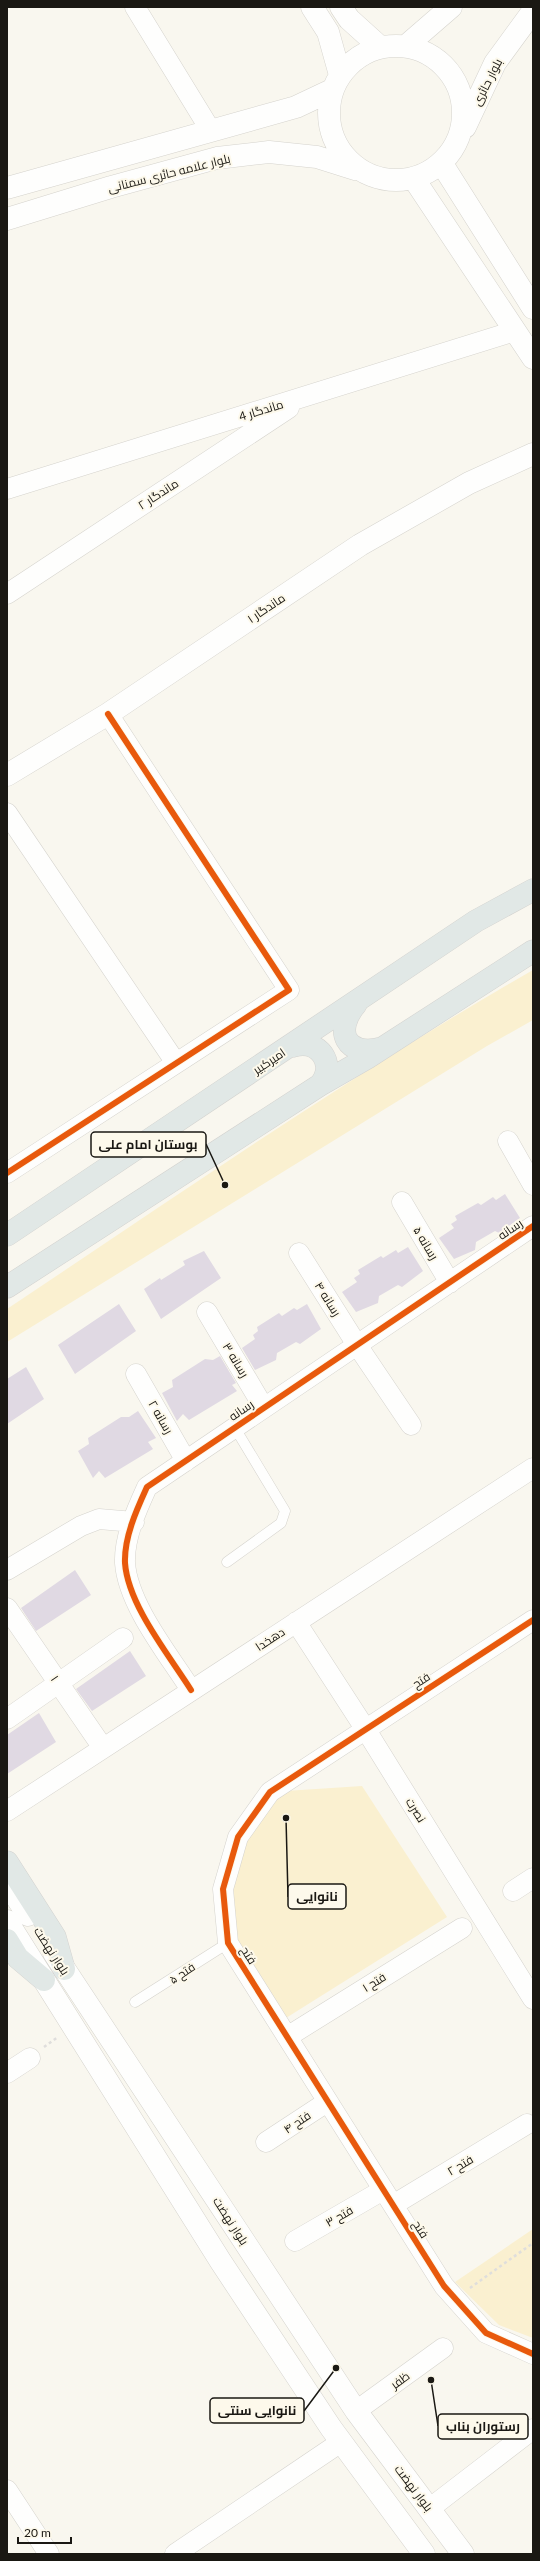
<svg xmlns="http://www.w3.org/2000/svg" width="540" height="2561" font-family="Lato,Cairo,sans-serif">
  <rect width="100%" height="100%" fill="#f9f7ef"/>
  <path fill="#faf0d0" d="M 533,970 L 533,1020 L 487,1046 L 7,1342 L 7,1309 C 181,1193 352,1074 533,970 Z
    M 362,1786 L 447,1917 L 278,2023 L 228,1943 L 238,1837 L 270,1792 Z
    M 533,2229 L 533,2338 L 499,2325 L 455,2282 Z"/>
  <path fill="#e0d9e3" d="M 505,1194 L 520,1218 L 499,1233 L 495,1231 L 476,1242 L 475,1250 L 454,1259 L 439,1238 L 454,1228 L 451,1224 L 457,1220 L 455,1216 L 478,1203 L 481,1205 L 493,1197 L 496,1200 Z
    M 408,1247 L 423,1271 L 402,1287 L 398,1285 L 379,1296 L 378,1303 L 356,1312 L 342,1292 L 357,1282 L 354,1278 L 360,1274 L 358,1270 L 381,1256 L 383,1258 L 396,1250 L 398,1253 Z
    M 204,1251 L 221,1278 L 161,1319 L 144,1289 L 160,1278 L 161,1280 L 185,1265 L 183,1261 Z
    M 119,1304 L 136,1331 L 75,1374 L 58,1345 Z
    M 307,1304 L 321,1329 L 300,1344 L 296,1342 L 277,1353 L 276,1360 L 255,1370 L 242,1348 L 255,1339 L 253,1335 L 258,1331 L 257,1327 L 279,1313 L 282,1316 L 294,1308 L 297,1310 Z
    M 220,1356 L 236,1383 L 232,1385 L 237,1391 L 189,1420 L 183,1414 L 177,1421 L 162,1393 L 173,1387 L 172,1380 L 205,1359 L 213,1360 Z
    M 26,1367 L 44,1399 L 7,1424 L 7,1379 Z
    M 138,1411 L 156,1438 L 148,1442 L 153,1449 L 105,1478 L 99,1471 L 93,1478 L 78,1451 L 89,1444 L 88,1438 L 121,1417 L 129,1417 Z
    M 75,1570 L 91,1595 L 36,1631 L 21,1608 Z
    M 130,1651 L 146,1676 L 92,1711 L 76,1689 Z
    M 39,1713 L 56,1742 L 7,1774 L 7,1735 Z"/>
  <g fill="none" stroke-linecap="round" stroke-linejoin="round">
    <g stroke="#d5d3cd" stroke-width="11">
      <path id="lane" d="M 227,1562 L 281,1523 L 285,1511 L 235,1428
        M 135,2002 L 228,1943"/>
    </g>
    <g stroke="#d5d3cd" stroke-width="21">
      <path id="street" d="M 135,7 L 211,131
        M 7,489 L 515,331
        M 7,594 L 289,408
        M 7,813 L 176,1063
        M 508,1141 L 533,1185
        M 7,1173 L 289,990 L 108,714
        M 402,1202 L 450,1283
        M 299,1253 L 357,1345 L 411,1425
        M 207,1312 L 264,1408
        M 136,1374 L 186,1461
        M 7,1570 L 81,1526 L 99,1519 L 134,1522
        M 7,1608 L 103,1748
        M 533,1620 L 270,1792 L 238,1837 L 223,1889 L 228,1943 L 444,2286 L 486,2333 L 533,2354
        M 296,1622 L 366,1730 L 533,1999
        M 191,1690 C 169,1655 128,1605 125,1563 C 124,1537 137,1509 147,1487 L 533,1226
        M 7,1719 L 123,1638
        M 7,1811 L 533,1468
        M 513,1891 L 533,1878
        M 287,2037 L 462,1928
        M 7,2073 L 30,2058
        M 266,2142 L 327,2102
        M 393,2205 L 527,2124
        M 295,2241 L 383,2190
        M 356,2411 L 443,2348
        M 7,2490 L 49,2554
        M 429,2509 L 533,2429
        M 175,2554 L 341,2442"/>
    </g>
    <g stroke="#d5d3cd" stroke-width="23">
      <path id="secondary" d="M 312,7 L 328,32 L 340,75
        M 341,7 L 349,19 L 380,47
        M329 113a67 67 0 1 1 134 0a67 67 0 1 1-134 0Z
        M 406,46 L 451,7
        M 465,127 L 495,63 L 533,11
        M 442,164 L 533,308
        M 414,179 L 533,358
        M 7,188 L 296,107 L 332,90
        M 7,219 L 111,187 L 217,158 L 269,152 L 317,157 L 355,169
        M 7,775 L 108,714 L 360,545 L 469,483 L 533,454
        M 7,1883 L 28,1915
        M 7,1921 L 221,2262 L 331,2428 L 424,2554
        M 54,1953 L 356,2411 L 463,2554"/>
    </g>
    <g stroke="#d3d2cf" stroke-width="23">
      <path id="primary" d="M 356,1004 C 333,1031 346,1058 382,1048
        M 293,1046 C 319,1038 337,1064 320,1085
        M 7,1235 L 476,921 L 533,890
        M 7,1287 L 320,1085 L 367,1058 L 533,951
        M 7,1862 L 55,1937 L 64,1969
        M 7,1940 L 18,1958 L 44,1980"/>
    </g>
    <path stroke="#dfdedc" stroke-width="2.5" stroke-dasharray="3 3" stroke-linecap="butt" d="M 44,2047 L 58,2037
      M 470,2288 L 533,2243"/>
    <use href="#lane" stroke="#fefefd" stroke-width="10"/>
    <use href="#street" stroke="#fefefd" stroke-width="20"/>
    <use href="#secondary" stroke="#fefefd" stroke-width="22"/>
    <use href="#primary" stroke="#e1e8e6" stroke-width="22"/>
    <g stroke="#fdf9eb" stroke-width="8">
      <path id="cycleway" d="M 7,1173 L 289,990 L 108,714
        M 533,1620 L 270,1792 L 238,1837 L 223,1889 L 228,1943 L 444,2286 L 486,2333 L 533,2354
        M 191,1690 C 169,1655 128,1605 125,1563 C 124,1537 137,1509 147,1487 L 533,1226"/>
    </g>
    <use href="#cycleway" stroke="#e8590c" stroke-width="6"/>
  </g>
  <g text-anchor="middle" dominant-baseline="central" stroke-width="4" stroke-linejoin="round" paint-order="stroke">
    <g font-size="12" fill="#1a1813" stroke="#fdf9eb">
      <text transform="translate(487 82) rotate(-63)">بلوار حائری</text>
      <text transform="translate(169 173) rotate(-14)">بلوار علامه حائری سمنانی</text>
      <text transform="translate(261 410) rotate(-17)">ماندگار 4</text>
      <text transform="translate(158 494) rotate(-33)">ماندگار ۲</text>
      <text transform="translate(266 608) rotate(-34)">ماندگار ۱</text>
      <text transform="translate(269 1061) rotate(-34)">امیرکبیر</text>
      <text transform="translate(510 1229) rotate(-34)">رسانه</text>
      <text transform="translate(426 1243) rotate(59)">رسانه ۵</text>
      <text transform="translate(328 1299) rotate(58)">رسانه ۴</text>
      <text transform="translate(236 1360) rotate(59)">رسانه ۳</text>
      <text transform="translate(241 1410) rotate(-34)">رسانه</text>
      <text transform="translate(161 1417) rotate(60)">رسانه ۲</text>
      <text transform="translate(270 1639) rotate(-33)">دهخدا</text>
      <text transform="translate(55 1678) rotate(56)">۱</text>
      <text transform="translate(421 1680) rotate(-33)">فتح</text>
      <text transform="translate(416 1810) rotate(58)">نصرت</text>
      <text transform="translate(52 1951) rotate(57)">بلوار نهضت</text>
      <text transform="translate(249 1955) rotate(58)">فتح</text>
      <text transform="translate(182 1973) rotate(-33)">۵ فتح</text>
      <text transform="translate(374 1982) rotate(-32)">فتح ۱</text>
      <text transform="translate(297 2122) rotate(-34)">فتح ۴</text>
      <text transform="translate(460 2165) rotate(-31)">فتح ۲</text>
      <text transform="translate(339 2216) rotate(-30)">فتح ۳</text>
      <text transform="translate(231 2221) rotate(57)">بلوار نهضت</text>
      <text transform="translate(421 2229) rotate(58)">فتح</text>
      <text transform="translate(400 2380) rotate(-36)">ظفر</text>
      <text transform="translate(414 2488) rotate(53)">بلوار نهضت</text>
    </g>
  </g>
  <path fill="none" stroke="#1a1813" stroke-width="1.5" d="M225 1185L206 1144M286 1818L288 1897M336 2368L304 2411M431 2380L438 2426"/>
  <g fill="#1a1813" stroke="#fdf9eb" stroke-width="1.5">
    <circle cx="225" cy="1185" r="4"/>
    <circle cx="286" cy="1818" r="4"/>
    <circle cx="336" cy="2368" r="4"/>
    <circle cx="431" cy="2380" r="4"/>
  </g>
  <g fill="#fdf9eb" stroke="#1a1813" stroke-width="1.5">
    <rect x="91" y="1132" width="115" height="25" rx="4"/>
    <rect x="288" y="1884" width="58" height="25" rx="4"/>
    <rect x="210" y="2398" width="94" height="25" rx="4"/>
    <rect x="438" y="2414" width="90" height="25" rx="4"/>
  </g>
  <g font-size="13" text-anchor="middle" font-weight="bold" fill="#1a1813">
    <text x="148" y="1149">بوستان امام علی</text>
    <text x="317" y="1901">نانوایی</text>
    <text x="257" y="2415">نانوایی سنتی</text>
    <text x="483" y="2431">رستوران بناب</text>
  </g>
  <rect width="540" height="2561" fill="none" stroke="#1a1813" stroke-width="16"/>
  <path d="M18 2537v6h53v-6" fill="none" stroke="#1a1813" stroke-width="2"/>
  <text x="24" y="2537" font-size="12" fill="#1a1813" stroke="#fdf9eb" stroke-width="3" paint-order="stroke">20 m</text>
</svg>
